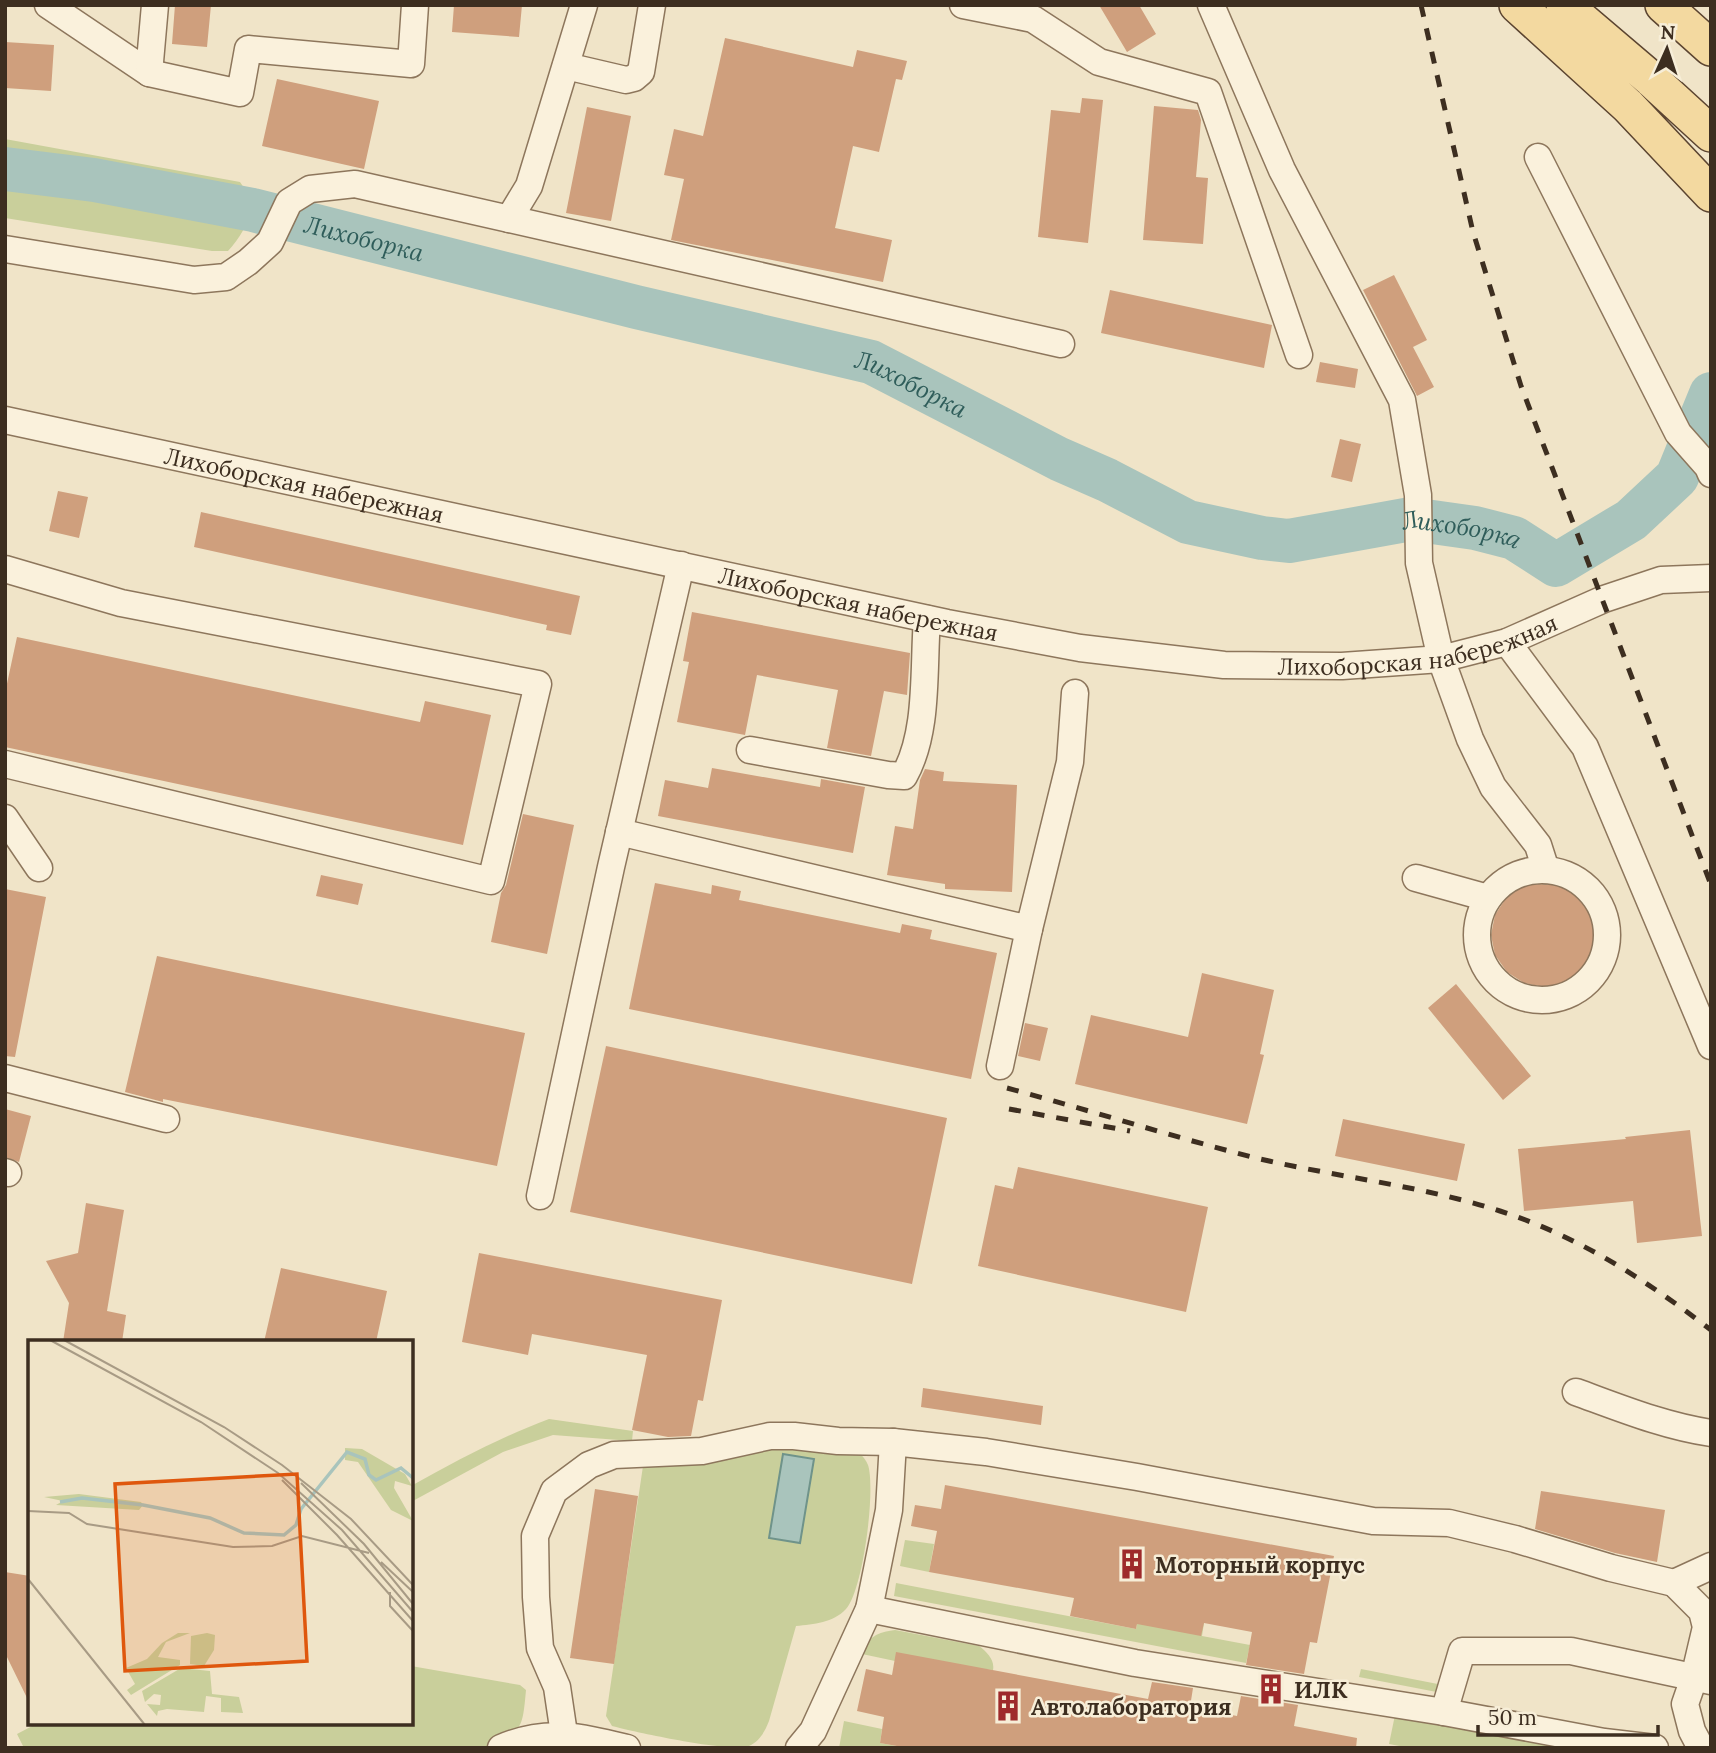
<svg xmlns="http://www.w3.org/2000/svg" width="1716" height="1753" font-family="Lora,serif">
  <rect width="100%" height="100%" fill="#f0e4c8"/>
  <path fill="#c9cf9b" d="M 5,139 L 240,182 C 258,207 247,230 228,251 L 212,251 L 5,218 Z
    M 549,1419 L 633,1431 L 632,1441 L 553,1435 L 503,1452 L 411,1502 L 411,1486 C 456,1461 501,1437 549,1419 Z
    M 765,1446 L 858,1452 C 863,1456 866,1460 868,1465 C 876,1489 863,1591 846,1609 C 833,1623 814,1624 796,1626 L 769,1721 C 765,1731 760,1741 749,1746 C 730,1753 635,1732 612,1726 L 606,1716 L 643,1466 Z
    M 905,1540 L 934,1544 L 929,1572 L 900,1566 Z
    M 896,1583 L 1136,1629 L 1140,1611 L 1204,1623 L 1202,1636 L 1250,1645 L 1246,1663 L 894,1596 Z
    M 895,1630 L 979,1646 C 987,1652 995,1660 993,1670 L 895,1661 L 862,1654 C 867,1637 878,1632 895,1630 Z
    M 411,1666 L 520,1685 L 526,1690 C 522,1734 522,1729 483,1748 L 24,1748 L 17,1734 L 38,1723 L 411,1723 Z
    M 1361,1669 L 1448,1686 L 1447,1694 L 1359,1677 Z
    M 1395,1715 L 1576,1748 L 1410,1748 L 1389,1744 Z
    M 844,1721 L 882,1729 L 880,1743 L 908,1748 L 839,1748 Z"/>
  <path fill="#a9c4bc" stroke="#6f938a" stroke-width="2" d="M 783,1454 L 814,1459 L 800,1543 L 769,1538 Z"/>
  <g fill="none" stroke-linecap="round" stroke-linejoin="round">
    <path stroke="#a9c4bc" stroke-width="44" id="s1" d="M 5,169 L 94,180 L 253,210 L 636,307 L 871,362 L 1059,459 L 1107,480 L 1188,522 L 1262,538 L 1289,541 L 1411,519 L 1475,528 L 1514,538 L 1556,565 L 1631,520 L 1677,477 L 1711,394"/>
  </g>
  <path fill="#cf9f7d" d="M 175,5 L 211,5 L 207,47 L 172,44 Z
    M 454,5 L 522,5 L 519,37 L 452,32 Z
    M 1099,5 L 1139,5 L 1156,34 L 1127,52 Z
    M 725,38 L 853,67 L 857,50 L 907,61 L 902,80 L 896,79 L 879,152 L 853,146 L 835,228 L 892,240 L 883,282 L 671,240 L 684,179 L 664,175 L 674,129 L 703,136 Z
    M 5,42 L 54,45 L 51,91 L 5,88 Z
    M 277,79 L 379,101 L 364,169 L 262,146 Z
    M 1082,98 L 1103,100 L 1088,243 L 1038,237 L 1051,110 L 1080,113 Z
    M 1154,106 L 1198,110 L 1201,120 L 1196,177 L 1208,178 L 1203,244 L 1143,240 Z
    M 587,107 L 631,116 L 611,221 L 566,213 Z
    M 1394,275 L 1427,340 L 1413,347 L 1434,387 L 1417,396 L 1363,290 Z
    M 1110,290 L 1272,325 L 1264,368 L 1101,333 Z
    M 1320,362 L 1358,369 L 1355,388 L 1316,382 Z
    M 1340,439 L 1361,444 L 1352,482 L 1331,477 Z
    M 58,491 L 88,497 L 79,538 L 49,531 Z
    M 201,512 L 580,596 L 571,635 L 546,630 L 547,625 L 194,547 Z
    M 692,612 L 910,653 L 907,695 L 884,691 L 871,756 L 827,748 L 838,690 L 757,675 L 745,735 L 677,722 L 689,662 L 683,661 Z
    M 17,637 L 420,722 L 425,701 L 491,715 L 463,845 L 5,747 L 5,693 Z
    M 712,768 L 820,787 L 821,779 L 865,787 L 853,853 L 658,816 L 665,780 L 708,788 Z
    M 925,769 L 944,772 L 943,781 L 1017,785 L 1012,892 L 945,889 L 945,884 L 887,875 L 895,826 L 913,829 L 920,780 Z
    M 523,814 L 574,825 L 547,954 L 491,942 L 501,893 L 506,885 Z
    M 321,875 L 363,884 L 358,905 L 316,896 Z
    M 655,883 L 711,894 L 712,885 L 741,891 L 739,900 L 900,933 L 902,924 L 932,930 L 930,939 L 997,953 L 971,1079 L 629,1009 Z
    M 1539,884 L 1564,886 L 1581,898 L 1592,915 L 1596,935 L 1592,955 L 1581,972 L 1564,984 L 1544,987 L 1524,983 L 1507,972 L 1495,955 L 1491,935 L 1495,915 L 1506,898 L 1523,886 Z
    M 5,889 L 46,897 L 15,1057 L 5,1056 Z
    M 157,956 L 525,1033 L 497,1166 L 163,1099 L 163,1102 L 125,1092 Z
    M 1202,973 L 1274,990 L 1260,1054 L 1264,1055 L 1247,1124 L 1075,1084 L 1091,1015 L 1188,1037 Z
    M 1456,984 L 1531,1076 L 1503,1100 L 1428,1008 Z
    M 1025,1023 L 1048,1028 L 1040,1061 L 1018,1056 Z
    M 606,1046 L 947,1118 L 912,1284 L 570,1212 Z
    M 5,1109 L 31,1116 L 19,1162 L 5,1157 Z
    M 1343,1119 L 1465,1144 L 1457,1181 L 1335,1156 Z
    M 1690,1130 L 1702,1236 L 1637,1243 L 1633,1201 L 1524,1211 L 1518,1149 L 1626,1139 L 1625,1137 Z
    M 1018,1167 L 1208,1207 L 1186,1312 L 978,1266 L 995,1185 L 1013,1189 Z
    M 86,1203 L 124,1210 L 107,1311 L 126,1315 L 122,1342 L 63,1342 L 69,1303 L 46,1261 L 78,1253 Z
    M 479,1253 L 722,1300 L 703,1401 L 698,1400 L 691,1436 L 668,1437 L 632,1430 L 647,1355 L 532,1334 L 528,1355 L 462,1342 Z
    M 281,1268 L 387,1291 L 376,1342 L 264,1342 Z
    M 923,1388 L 1043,1406 L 1041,1425 L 921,1407 Z
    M 945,1485 L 1334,1556 L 1317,1643 L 1310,1642 L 1304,1674 L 1246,1665 L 1252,1632 L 1204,1623 L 1201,1636 L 1137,1624 L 1136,1629 L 1070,1616 L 1074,1598 L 929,1572 L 937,1531 L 911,1526 L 915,1505 L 941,1509 Z
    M 595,1489 L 638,1496 L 614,1664 L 570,1658 Z
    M 1541,1491 L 1665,1510 L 1657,1562 L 1615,1553 L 1535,1529 Z
    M 5,1572 L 30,1576 L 30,1704 L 5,1653 Z
    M 896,1652 L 1148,1699 L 1152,1682 L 1193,1688 L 1190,1707 L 1237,1716 L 1241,1696 L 1298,1705 L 1294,1726 L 1357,1738 L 1356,1748 L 908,1748 L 880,1743 L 884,1717 L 857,1711 L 866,1669 L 892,1675 Z"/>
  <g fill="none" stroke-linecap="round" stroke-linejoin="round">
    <g stroke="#8d765c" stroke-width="29">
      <g id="minor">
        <path d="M 48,5 L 149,73 L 240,93 L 248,49 L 411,64 L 415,5"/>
        <path d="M 963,5 L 1033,19 L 1099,62 L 1208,92 L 1299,355"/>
        <path d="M 1211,5 L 1282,170 L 1402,400 L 1418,495 L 1419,563 L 1441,659 L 1470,739 L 1493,787 L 1538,845 L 1546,870"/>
        <path d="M 566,66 L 626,80 L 634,78 L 641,72 L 652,5"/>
        <path d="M 149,73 L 155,5"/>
        <path d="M 1538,157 L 1678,433 L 1708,467 L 1711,474"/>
        <path d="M 509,219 L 529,186 L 584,5"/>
        <path d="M 5,249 L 194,280 L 226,277 L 248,262 L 270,242 L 289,202 L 310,189 L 355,184 L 1061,344"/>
        <path id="s2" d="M 5,420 L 947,623 L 1080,648 L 1224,665 L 1342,666 L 1441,659 L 1507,642 L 1604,599 L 1661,580 L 1711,578"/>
        <path d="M 5,569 L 121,603 L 538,684 L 491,881 L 5,764"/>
        <path d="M 1507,642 L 1585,747 L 1711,1046"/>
        <path d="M 750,750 L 888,775 L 904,776 C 929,732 923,669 927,619"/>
        <path d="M 5,818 L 39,868"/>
        <path d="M 619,832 L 1029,929 L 1070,762 L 1075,693"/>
        <circle cx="1542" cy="935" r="65"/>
        <path d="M 1416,878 L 1488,898"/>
        <path d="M 1000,1066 L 1029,929"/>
        <path d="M 5,1078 L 166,1119"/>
        <path d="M 5,1172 L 8,1173"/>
        <path d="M 540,1196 L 611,867 L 681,565"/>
        <path d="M 1576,1392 C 1620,1408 1664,1426 1711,1433"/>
        <path d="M 1674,1583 L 1702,1611 L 1706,1627 L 1694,1678 L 1685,1704 L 1692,1731 L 1701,1748"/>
        <path d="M 869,1609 L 1135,1663 L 1444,1712 L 1604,1742 L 1655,1748"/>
        <path d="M 1444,1712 L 1462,1651 L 1571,1651 L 1711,1681"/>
        <path d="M 564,1734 L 557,1687 L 540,1648 L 536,1597 L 535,1536 L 554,1491 L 589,1465 L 614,1455 L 702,1451 L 770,1436 L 794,1436 L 838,1441 L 893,1442"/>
        <path d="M 501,1748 C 546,1728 581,1737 627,1748"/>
        <path d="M 799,1748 L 813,1731 L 869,1609 L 889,1510 L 893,1442 L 986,1452 L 1137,1477 L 1373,1521 L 1449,1523 L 1515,1539 L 1611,1568 L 1674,1583 L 1711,1566"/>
      </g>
    </g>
    <g stroke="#5b4430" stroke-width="38">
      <path id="major" d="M 1517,5 L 1628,106 L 1711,194
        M 1564,5 L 1651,79 L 1711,134
        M 1663,5 L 1711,48"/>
    </g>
    <use href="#minor" stroke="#faf1dc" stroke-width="26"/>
    <use href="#major" stroke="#f3d9a0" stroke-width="35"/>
    <path stroke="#3d2e20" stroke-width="5" stroke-dasharray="12 12" stroke-linecap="butt" d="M 1421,5 L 1473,232 L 1521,386 L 1711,885
      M 1007,1088 C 1089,1110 1170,1136 1252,1157 C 1334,1177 1420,1185 1500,1211 C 1578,1236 1646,1280 1711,1330
      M 1009,1109 L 1130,1131"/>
  </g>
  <defs>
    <g id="building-bare" transform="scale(2.415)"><path d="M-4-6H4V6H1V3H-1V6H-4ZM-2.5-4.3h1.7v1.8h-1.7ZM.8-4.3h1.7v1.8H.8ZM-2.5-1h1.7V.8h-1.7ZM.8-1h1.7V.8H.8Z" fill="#9e2a2b" stroke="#f7eed8" stroke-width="2.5" paint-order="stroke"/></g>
  </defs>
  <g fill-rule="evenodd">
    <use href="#building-bare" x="1132" y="1564"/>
    <use href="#building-bare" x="1271" y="1689"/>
    <use href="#building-bare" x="1008" y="1706"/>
  </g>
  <g text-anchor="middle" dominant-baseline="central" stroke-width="5" stroke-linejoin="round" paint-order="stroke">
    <g font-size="23" fill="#3d2e20" stroke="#f7eed8">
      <text stroke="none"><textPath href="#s2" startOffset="306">Лихоборская набережная</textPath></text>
      <text stroke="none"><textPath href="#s2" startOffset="873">Лихоборская набережная</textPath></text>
      <text stroke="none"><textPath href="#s2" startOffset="1440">Лихоборская набережная</textPath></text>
    </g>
    <g font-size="23" font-weight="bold" fill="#3d2e20" stroke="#f7eed8" text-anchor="start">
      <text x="1155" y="1564">Моторный корпус</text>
      <text x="1294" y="1689">ИЛК</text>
      <text x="1031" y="1706">Автолаборатория</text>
    </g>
    <g font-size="24" font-style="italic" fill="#2f5d5a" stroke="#f7eed8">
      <text stroke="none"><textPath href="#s1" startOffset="366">Лихоборка</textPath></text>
      <text stroke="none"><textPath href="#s1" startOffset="933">Лихоборка</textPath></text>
      <text stroke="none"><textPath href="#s1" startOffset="1521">Лихоборка</textPath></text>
    </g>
  </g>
  <g transform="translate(28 1340)">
    <rect width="385" height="385" fill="#f0e4c8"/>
    <path d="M 317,108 L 334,109 L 377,134 L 384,146 L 367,141 L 366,148 L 385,181 L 363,170 L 330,122 L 317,120 ZM 51,154 L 113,162 L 115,165 L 111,170 L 28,165 L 35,161 L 16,157 ZM 150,293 L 162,293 L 138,302 L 130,317 L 152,320 L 152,325 L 103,355 L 99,350 L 107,344 L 98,328 L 119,319 L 134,303 ZM 179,293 L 187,295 L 186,310 L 176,326 L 162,324 L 163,296 ZM 153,328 L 182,331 L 184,354 L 211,357 L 215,373 L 193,372 L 193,358 L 178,356 L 176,372 L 139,369 L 130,371 L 129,376 L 119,364 L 132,365 L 133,355 L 126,354 L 117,362 L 114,351 Z" fill="#c9cf9b"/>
    <path fill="none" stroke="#a9c4bc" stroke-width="3.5" d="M 32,162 L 54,158 L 115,165 L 182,178 L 216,193 L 256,195 L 268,185 L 273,169 L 319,112 L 337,119 L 341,135 L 348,140 L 373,128 L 385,138"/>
    <path fill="none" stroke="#a89b85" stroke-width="2" d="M 22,0 L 173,82 L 250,133 L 314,190 L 385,272M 36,0 L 196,87 L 254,125 L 323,179 L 385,245M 254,140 L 309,195 L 385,281M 273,143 L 336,204 L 385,264M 0,171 L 41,173 L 59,184 L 205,207 L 244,206 L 274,196 L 341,213M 353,222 L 385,252M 0,239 L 117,385M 362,252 L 362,266 L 385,291"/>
    <path fill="#df570d" fill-opacity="0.15" stroke="#df570d" stroke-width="3.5" d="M 269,134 L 279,321 L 97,331 L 87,144 Z"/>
    <rect width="385" height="385" fill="none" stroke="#3d2e20" stroke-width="3.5"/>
  </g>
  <rect width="1716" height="1753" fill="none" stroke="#3d2e20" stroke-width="14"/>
  <g transform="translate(1667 49) rotate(3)" stroke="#f7eed8" stroke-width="5" paint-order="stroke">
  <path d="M0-5L12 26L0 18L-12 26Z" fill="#3d2e20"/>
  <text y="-10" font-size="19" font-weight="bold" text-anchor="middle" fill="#3d2e20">N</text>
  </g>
  <path d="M1478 1725v10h180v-10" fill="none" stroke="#3d2e20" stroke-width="3.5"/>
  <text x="1488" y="1725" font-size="21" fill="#3d2e20" stroke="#f7eed8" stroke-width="5" paint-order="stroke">50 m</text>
</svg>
